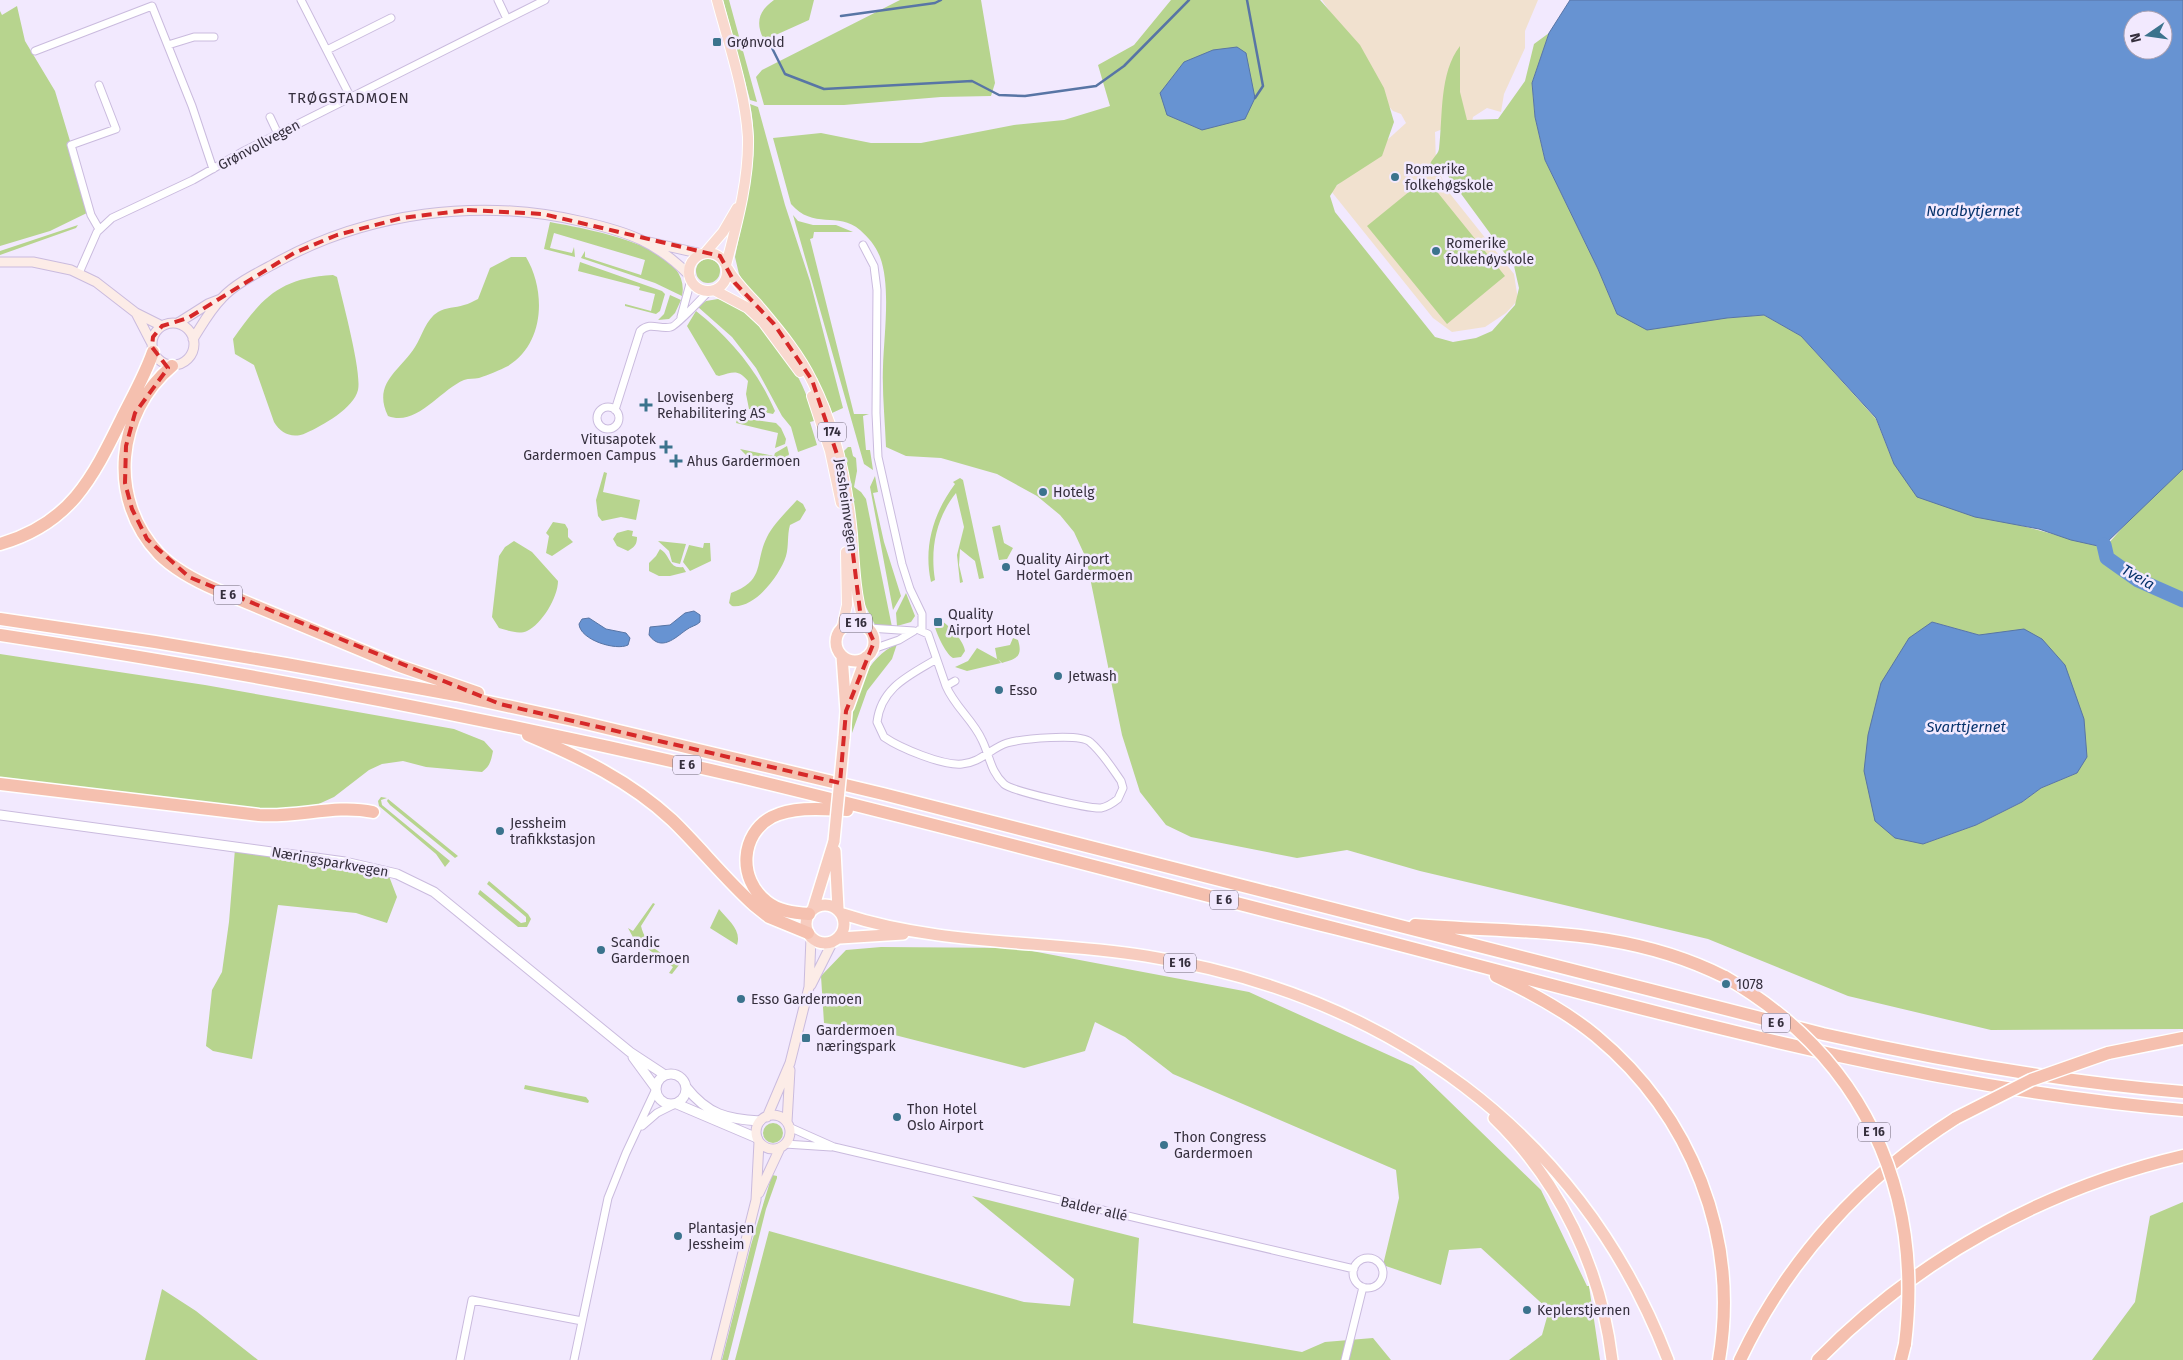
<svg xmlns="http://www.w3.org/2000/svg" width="2183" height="1360" font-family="'Fira Sans',sans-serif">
  <rect width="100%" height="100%" fill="#f2e9fe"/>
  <path fill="#f1e1cf" d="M 1322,0 L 1538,0 L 1525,31 L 1525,48 L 1504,94 L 1501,112 L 1487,108 L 1473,117 L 1470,131 L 1448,127 L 1435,132 L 1436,164 L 1447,190 L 1514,274 L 1518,300 L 1506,313 L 1485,327 L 1452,332 L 1433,318 L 1331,191 L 1406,123 L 1401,114 L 1393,111 L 1376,92 L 1349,40 Z"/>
  <path fill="#b7d48e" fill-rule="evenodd" d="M 723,0 L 729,0 L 757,102 L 750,100 Z
    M 774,0 L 814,0 L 809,20 L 769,38 L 763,38 C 755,21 760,10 774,0 Z
    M 900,0 L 981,0 L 995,83 L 991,96 L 941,97 L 844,105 L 764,105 L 756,77 L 762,70 Z
    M 1171,0 L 1320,0 L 1360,45 L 1384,88 L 1394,122 L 1382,156 L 1337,185 L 1330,196 L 1335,212 L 1435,337 L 1453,342 L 1476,338 L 1492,331 L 1515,305 L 1519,288 L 1514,266 L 1448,176 L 1430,165 C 1431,159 1438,155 1439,149 C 1443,116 1439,73 1460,46 L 1460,92 L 1467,120 L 1498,119 L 1525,81 L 1534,44 L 1549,33 L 1532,83 L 1535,117 L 1545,160 L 1598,269 L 1617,314 L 1727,318 L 1764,315 L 1801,336 L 1876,419 L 1894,464 L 2011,523 L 2098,546 L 2108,544 L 2138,510 L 2183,469 L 2183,1029 L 1991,1030 L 1848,996 L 1708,939 L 1420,871 L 1347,850 L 1297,858 L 1191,837 L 1166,825 L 1140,792 L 1122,735 L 1086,558 L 1074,532 L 1060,515 L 1037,496 L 997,474 L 941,458 L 906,456 L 886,447 C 885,420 882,393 883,367 C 884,335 891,286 880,257 C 876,246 868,237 860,230 C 838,211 813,230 791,204 L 773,138 L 821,133 L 871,143 L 921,143 L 1014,125 L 1064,120 L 1110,106 L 1098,65 L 1134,45 ZM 1932,622 L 1979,635 L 2077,773 L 2041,788 L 2022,802 L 1976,825 L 1923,844 Z
    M 17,6 L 25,41 L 55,91 L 91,211 L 50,231 L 0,246 L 0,11 L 2,15 Z
    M 750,104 L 758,107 L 785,205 L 810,281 L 843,408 L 832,413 L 828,402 L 745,285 L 739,274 L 735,257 C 745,206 761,157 750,104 Z
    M 1426,178 L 1505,276 L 1447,324 L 1367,226 Z
    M 793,215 L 798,221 L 813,225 L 836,225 L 853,232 L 814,232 L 813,238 L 810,239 L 854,414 L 869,414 L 863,416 L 866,450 L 870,450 L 873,470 L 864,464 Z
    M 550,222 C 585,229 693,245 682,296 L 655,283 L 581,258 L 585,251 L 585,257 L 641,275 L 645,260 L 554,233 L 550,248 L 572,253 L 574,247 L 575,257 L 544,249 Z
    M 78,225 L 76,228 L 0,255 L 0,251 Z
    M 511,257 L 526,257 C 546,291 545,343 508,366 C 500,370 488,375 479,378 C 474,379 469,378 464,380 C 440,390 417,427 388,416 C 372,383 400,371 415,347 C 422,336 426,319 438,312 C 446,307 455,308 464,305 C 469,304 473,301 478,299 L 490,268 Z
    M696 271a12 12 0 1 1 24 0a12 12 0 1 1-24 0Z
    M 580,262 L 662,291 L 665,294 L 660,311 L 656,314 L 625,306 L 625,304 L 651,311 L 655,294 L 639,290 L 640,287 L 578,271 Z
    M 333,275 L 337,277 C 342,299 362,372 358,390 C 354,408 322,426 306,433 C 293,439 281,434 274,422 L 254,365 L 235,354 L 233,339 C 262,298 279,278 333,275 Z
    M 670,295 L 681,300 L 675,313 L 669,319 L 658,320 L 664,314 Z
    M 718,299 C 762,308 807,379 814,421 L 810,422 L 817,445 L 798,452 L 791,427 L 782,416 L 756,368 L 732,337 L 698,307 L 706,301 Z
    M 696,311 C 730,338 758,371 775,411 L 773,414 L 749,409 L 746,394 L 748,381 C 738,369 733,372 719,376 L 716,375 L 687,326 Z
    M 741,418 L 776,423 L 781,428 L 786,439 L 785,444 L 775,448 L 778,433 L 736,423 L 737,419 Z
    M 787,446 L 789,454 L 784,467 L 779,468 L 768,460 L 751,460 L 740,449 L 774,456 L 775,453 Z
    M 848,447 L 851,447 L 853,456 L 856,458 L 857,471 L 854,487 L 861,492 L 866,499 L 892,627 L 875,625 L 863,601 L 845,463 L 844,451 Z
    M 604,472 L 607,473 L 603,492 L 640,500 L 636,520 L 621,517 L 602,521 L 598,516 L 596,500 Z
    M 875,476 L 878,492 L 873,493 L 884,542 L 901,596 L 893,610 L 870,487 Z
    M 960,478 L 963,480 L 984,578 L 979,579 L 975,561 L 960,549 L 959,565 L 963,582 L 960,583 L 957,555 L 964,527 L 956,493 C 936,518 930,549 935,580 L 931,582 C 923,546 934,512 955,484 L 953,482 Z
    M 797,500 L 803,504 L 806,510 L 800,520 L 790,525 C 787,535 789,546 786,556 C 780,575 755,609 732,606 L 729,603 L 731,593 C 766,580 754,563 767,537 C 772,526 788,510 797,500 Z
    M 553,522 L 565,524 L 568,529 L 568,537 L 573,542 L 552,556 L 546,553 L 549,536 L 546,533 Z
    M 1000,525 L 1004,543 L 1013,548 L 1007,559 L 999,560 L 992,527 Z
    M 628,530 L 633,531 L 632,536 L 637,537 C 637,545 634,547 628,551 L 617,546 L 613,539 L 617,533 Z
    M 514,541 L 532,552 L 558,581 C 558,597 542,624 527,631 C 518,635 507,630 499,628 L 492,617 L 499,556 L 505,547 Z
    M 658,541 L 686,544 L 680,564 L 672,562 L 669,551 Z
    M 704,543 L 710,543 L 711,561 L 690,571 L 683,562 L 689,545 L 703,548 Z
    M 660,549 C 671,555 668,569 683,567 L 686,572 L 670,576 L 659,576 L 649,571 L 649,563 L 656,556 Z
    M 906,593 L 915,616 L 911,622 L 897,626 L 896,613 Z
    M 934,617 C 945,620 964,640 965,651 L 961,657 L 953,658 C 945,654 931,624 934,617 Z
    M 1013,638 L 1018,640 C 1023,656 1017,659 1002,663 L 998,659 L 1001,663 L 967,671 L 955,667 L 968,661 L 977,648 L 997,659 L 995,648 L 1010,645 Z
    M 897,644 L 892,659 L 867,691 L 852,733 C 850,699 865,658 897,644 Z
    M 0,654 L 205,685 L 454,729 L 484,741 L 493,751 C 491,761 490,766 482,772 L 426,767 L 403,761 L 382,764 L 369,770 L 334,797 L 312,807 L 266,810 L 0,777 Z
    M 381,797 L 387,798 L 381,800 L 382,805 L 450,861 L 445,867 L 436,854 L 379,806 L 378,801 Z
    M 388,799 L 458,856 L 455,858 L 390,805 L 387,801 Z
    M 235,849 L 387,871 L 397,897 L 387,923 L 356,913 L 278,905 L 252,1059 L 213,1051 L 206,1046 L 212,990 L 222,972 L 229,922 Z
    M 489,881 L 528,914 L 531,919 L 527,927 L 518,927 L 478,894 L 480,890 L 521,923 L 526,922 L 526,917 L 487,884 Z
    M 653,903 L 655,904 L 641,926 C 646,947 662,953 679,965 L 672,974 L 669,973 L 673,967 L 638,942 L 633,947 L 632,946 L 634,939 L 628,928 L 633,931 Z
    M 719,909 C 728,920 742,930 737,945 L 710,928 Z
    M 881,947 L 1016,948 L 1249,992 L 1413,1066 L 1541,1190 L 1587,1286 L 1589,1286 L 1600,1360 L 1509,1360 L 1542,1335 L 1549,1310 L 1481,1248 L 1449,1250 L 1441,1285 L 1383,1265 L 1399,1198 L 1396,1170 L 1173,1074 L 1125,1037 L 1095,1022 L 1085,1051 L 1024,1068 L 883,1032 L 824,1023 L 821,976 L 846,950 Z
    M 525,1085 L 586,1097 L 589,1101 L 588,1103 L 524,1089 Z
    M763 1133a10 10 0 1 1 20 0a10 10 0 1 1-20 0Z
    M 772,1175 L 777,1176 L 777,1178 L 766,1209 L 728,1360 L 722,1360 L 751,1245 Z
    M 972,1196 L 1139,1238 L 1133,1323 L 1302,1352 L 1325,1342 L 1373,1338 L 1391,1360 L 735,1360 L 769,1231 L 1024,1302 L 1070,1306 L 1074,1279 Z
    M 2183,1202 L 2183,1360 L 2092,1360 L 2135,1302 L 2150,1216 Z
    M 162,1289 L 196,1311 L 258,1360 L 145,1360 Z"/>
  <path fill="#6793d2" stroke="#5875a5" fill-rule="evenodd" d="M 1570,0 L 2183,0 L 2183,469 L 2104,545 L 2098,546 L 2071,540 L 2039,529 L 1975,517 L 1917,497 L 1894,464 L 1876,418 L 1801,336 L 1764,315 L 1727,318 L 1647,330 L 1617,314 L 1598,269 L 1545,160 L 1535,117 L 1532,83 L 1549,33 ZM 2133,20 L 2163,20 L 2163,50 L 2133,50 Z
    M 1237,47 L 1246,53 L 1255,98 L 1245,119 L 1202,130 L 1167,115 L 1160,93 L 1184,62 L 1213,50 Z
    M 694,611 L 700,615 L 700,622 C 696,626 691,626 686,630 C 675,638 661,652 649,635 L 650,627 L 670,625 L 685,613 Z
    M 589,618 L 606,629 L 626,633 L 630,638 L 628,645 C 616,651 580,640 579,624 L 582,619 Z
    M 1932,622 L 1979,635 L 2024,629 L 2042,639 L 2065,665 L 2084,719 L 2087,757 L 2077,773 L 2041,788 L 2022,802 L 1976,825 L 1923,844 L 1895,838 L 1875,821 L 1864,771 L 1868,735 L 1881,683 L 1909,638 Z"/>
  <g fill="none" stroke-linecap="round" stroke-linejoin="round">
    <path stroke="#5875a5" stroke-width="2.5" d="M 1247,0 L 1263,86 L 1255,98
      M 841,16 L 935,3 L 941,0
      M 768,40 L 785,74 L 824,89 L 972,81 L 999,95 L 1025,96 L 1096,86 L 1124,66 L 1189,0"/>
    <path stroke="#6793d2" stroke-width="15" d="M 2104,545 L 2107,558 L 2138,580 L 2183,600"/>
    <g stroke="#cabbde" stroke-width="9">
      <path id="minor" d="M 301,0 L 351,98
        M 498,0 L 507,19
        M 168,45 L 194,37 L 214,37
        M 327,50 L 391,18
        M 35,51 L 152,6 L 192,106 L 213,169
        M 99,85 L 116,129 L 71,145 L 91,215 L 99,229
        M 270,117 L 278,134
        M 863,245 L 874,266 L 877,290 L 876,413 L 878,457 L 902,564 L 910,589 L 922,614 L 922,630
        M 79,273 L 97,232 L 112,218 L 193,180 L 244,151 L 545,0
        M 681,317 L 691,280
        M597 418a11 11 0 1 1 22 0a11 11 0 1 1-22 0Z
        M 615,410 L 640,331 C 651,321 659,330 671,327 C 675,327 704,296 709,291
        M 869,628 L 914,631 L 899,640 L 873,649
        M 919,630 L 928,634 L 946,686 L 955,681
        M 935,660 C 908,676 881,688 877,722 L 884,737 C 900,748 943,766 962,764 C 980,763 991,748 1007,743 C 1021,739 1080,733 1090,742 C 1102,752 1112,768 1121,781 L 1123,788 L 1118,799 C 1113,803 1107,807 1101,808 C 1090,809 1011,791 1004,784 C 990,771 990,756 982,740 C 973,720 955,707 946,686
        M 642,1126 L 657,1113 L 673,1105
        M 789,1127 L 834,1147 L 1354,1269
        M 785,1144 L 831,1147
        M1353 1273a15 15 0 1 1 30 0a15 15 0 1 1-30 0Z
        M 460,1360 L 472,1300 L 582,1321
        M 574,1360 L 608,1198 L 626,1153 L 655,1091
        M 1345,1360 L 1363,1287"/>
    </g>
    <g stroke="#cabbde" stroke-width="11">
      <path id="tertiary" d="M 0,815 L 345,862 L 397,874 L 434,892 L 630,1052 L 665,1075
        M 633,1057 L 655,1087
        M656 1089a15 15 0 1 1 30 0a15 15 0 1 1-30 0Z
        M 686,1087 C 708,1115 727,1119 760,1121
        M 677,1104 L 757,1138"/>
    </g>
    <g stroke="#cabbde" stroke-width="11">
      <path id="secondary" d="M 649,242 L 702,254
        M 0,262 L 33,262 L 71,270 L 96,282 L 136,313 L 162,326
        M 136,313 L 151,342
        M152 344a21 21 0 1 1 42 0a21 21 0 1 1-42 0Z
        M 178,323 L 208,304 L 221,299
        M 193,339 C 202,325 210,310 222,298 C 235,284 255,274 272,265 C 365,212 480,197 584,222 C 628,232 657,242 690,276
        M 811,985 L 832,943
        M756 1132a17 17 0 1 1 34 0a17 17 0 1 1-34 0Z
        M 767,1117 L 790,1063 L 809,987 L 811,938
        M 787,1122 L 790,1070
        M 759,1193 L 780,1148
        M 716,1360 L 756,1200 L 759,1142"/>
    </g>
    <g stroke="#fff" stroke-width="12">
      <path id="primary" d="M 717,0 C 729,45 745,91 748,137 C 749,180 737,223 726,265
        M689 272a19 19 0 1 1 38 0a19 19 0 1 1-38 0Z
        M 705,253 L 723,232 L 737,208
        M 728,269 C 736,283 746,292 757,304 C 777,328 798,352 812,381 C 836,428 847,482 852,534 C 854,565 855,595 864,624
        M 714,290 L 748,308 L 763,322 L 800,372
        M 812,396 L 830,451 L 841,503
        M 842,627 L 847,605 L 846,552"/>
    </g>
    <g stroke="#fff" stroke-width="14">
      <path id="trunk" d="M836 642a19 19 0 1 1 38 0a19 19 0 1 1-38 0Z
        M 842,656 L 846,711 L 844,738
        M 848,707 L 866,657
        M 835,851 L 838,909
        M806 924a19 19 0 1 1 38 0a19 19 0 1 1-38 0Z
        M 813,909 L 834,841
        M 843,914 C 940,946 1045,940 1146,956 C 1385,994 1580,1130 1668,1360
        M 840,938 L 903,934
        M 1494,1118 C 1560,1182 1601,1268 1612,1360"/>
    </g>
    <g stroke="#fff" stroke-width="15">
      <path id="motorway" d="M 172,366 C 116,413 107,499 159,554 C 175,570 196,581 217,590 L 397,665 L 478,693
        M 0,544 C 70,524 92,479 122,418 C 133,396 145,375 153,352
        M 0,619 L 155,642 L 286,664 L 456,695 L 577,721 L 883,794 L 1823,1034 C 1942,1061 2061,1082 2183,1092
        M 0,635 C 245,672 487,718 728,774 C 932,822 1135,878 1338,929 C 1617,1000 1895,1086 2183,1110
        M 528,735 C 580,757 630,781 672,820 C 700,847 725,879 754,905 L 769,917 L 808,933
        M 0,784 L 259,815 C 297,818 335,804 373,812
        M 809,914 C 793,913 778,911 766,901 C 738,879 740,834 772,817 C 794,806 823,809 847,810
        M 1415,925 C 1524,934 1624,926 1725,977
        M 1496,976 C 1530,992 1567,1012 1596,1036 C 1691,1115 1740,1237 1719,1360
        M 2108,1053 L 2183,1038
        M 1740,1360 C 1787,1260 1863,1177 1956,1118
        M 1818,1360 C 1916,1259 2046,1188 2183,1156
        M 1901,1360 L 1905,1344"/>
    </g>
    <use href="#minor" stroke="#fff" stroke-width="7"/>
    <use href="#tertiary" stroke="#fff" stroke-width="9"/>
    <use href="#secondary" stroke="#fcece7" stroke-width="9"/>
    <use href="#primary" stroke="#f9d9cf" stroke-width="10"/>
    <use href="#trunk" stroke="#f7ccbf" stroke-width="11"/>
    <use href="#motorway" stroke="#f5c0af" stroke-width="12"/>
    <g stroke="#fff" stroke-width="14" stroke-linecap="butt">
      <path id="trunk-bridge" d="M 834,841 L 844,738"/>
    </g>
    <g stroke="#fff" stroke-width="15" stroke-linecap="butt">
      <path id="motorway-bridge" d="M 1725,977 C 1862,1056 1924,1188 1905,1344
        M 1956,1118 L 2031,1080 L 2108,1053"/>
    </g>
    <use href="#trunk-bridge" stroke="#f7ccbf" stroke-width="11"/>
    <use href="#motorway-bridge" stroke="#f5c0af" stroke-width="12"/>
  </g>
  <path fill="none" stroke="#d62828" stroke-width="4" stroke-dasharray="10 6" stroke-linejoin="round" d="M 467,210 L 543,214 L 720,256 L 735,283 L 774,324 L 812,380 L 843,472 L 860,611 L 874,642 L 846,711 L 840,783 L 500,704 L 189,577 L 147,539 L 132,509 L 125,483 L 126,446 L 135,413 L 168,368 L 152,347 L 153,337 L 162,326 L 188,318 L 294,253 L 337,235 L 402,218 Z"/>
  <g fill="#3b738d" stroke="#f2e9fe" stroke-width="2">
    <rect x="712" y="37" width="10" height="10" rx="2.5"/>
    <circle cx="1395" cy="177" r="5"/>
    <circle cx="1436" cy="251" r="5"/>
    <path d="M643.5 397.5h5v5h5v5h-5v5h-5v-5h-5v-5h5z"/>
    <path d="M663.5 439.5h5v5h5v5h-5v5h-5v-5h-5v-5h5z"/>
    <path d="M673.5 453.5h5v5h5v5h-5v5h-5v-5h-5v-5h5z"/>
    <circle cx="1043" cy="492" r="5"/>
    <circle cx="1006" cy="567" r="5"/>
    <rect x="933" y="617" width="10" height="10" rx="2.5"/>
    <circle cx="1058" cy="676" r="5"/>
    <circle cx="999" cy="690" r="5"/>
    <circle cx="500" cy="831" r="5"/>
    <circle cx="601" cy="950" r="5"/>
    <circle cx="1726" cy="984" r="5"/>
    <circle cx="741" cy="999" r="5"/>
    <rect x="801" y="1033" width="10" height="10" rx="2.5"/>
    <circle cx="897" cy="1117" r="5"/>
    <circle cx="1164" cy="1145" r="5"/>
    <circle cx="678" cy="1236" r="5"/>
    <circle cx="1527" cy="1310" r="5"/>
  </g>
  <g text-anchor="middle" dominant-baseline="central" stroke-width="5" stroke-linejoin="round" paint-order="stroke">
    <g fill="#f2e9fe" stroke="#6e6777" stroke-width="1">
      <rect x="818" y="422.5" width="28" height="19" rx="4"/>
      <rect x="214" y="585.5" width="28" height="19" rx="4"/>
      <rect x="840" y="613.5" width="32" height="19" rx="4"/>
      <rect x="673" y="755.5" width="28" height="19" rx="4"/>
      <rect x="1210" y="890.5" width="28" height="19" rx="4"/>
      <rect x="1164" y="953.5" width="32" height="19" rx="4"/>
      <rect x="1762" y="1013.5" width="28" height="19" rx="4"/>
      <rect x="1858" y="1122.5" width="32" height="19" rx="4"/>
    </g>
    <g font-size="12" font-weight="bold" fill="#352f3d">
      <text x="832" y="432">174</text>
      <text x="228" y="595">E 6</text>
      <text x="856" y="623">E 16</text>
      <text x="687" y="765">E 6</text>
      <text x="1224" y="900">E 6</text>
      <text x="1180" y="963">E 16</text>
      <text x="1776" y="1023">E 6</text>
      <text x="1874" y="1132">E 16</text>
    </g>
    <g font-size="14" fill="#352f3d" stroke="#f2e9fe" text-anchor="start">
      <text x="727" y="42">Grønvold</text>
      <text x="1405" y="169">Romerike<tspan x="1405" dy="16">folkehøgskole</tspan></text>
      <text x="1446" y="243">Romerike<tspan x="1446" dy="16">folkehøyskole</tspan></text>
      <text x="657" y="397">Lovisenberg<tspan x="657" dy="16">Rehabilitering AS</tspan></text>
      <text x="656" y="439" text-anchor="end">Vitusapotek<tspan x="656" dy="16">Gardermoen Campus</tspan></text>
      <text x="687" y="461">Ahus Gardermoen</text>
      <text x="1053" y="492">Hotelg</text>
      <text x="1016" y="559">Quality Airport<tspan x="1016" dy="16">Hotel Gardermoen</tspan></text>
      <text x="948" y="614">Quality<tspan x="948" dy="16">Airport Hotel</tspan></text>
      <text x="1068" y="676">Jetwash</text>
      <text x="1009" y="690">Esso</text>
      <text x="510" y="823">Jessheim<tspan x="510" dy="16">trafikkstasjon</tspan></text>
      <text x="611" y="942">Scandic<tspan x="611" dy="16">Gardermoen</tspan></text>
      <text x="1736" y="984">1078</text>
      <text x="751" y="999">Esso Gardermoen</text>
      <text x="816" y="1030">Gardermoen<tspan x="816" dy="16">næringspark</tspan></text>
      <text x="907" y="1109">Thon Hotel<tspan x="907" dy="16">Oslo Airport</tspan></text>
      <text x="1174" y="1137">Thon Congress<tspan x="1174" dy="16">Gardermoen</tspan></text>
      <text x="688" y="1228">Plantasjen<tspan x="688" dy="16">Jessheim</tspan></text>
      <text x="1537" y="1310">Keplerstjernen</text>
    </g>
    <g font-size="14" fill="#352f3d" stroke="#f2e9fe">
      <text transform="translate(259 145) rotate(-28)">Grønvollvegen</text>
      <text transform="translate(846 505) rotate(82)">Jessheimvegen</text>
      <text transform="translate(330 862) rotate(10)">Næringsparkvegen</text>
      <text transform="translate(1094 1209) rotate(13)">Balder allé</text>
    </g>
    <g font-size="15" letter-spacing="1" fill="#352f3d" stroke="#f2e9fe">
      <text x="349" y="98">TRØGSTADMOEN</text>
    </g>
    <g font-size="15" font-style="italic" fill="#06326b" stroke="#f2e9fe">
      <text x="1973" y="211">Nordbytjernet</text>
      <text transform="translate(2138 577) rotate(30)">Tveia</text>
      <text x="1966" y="727">Svarttjernet</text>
    </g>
  </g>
  <g transform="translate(2148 35) rotate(257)"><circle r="24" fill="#f2e9fe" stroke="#a69fb1"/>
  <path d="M0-4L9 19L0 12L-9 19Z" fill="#3b738d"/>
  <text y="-8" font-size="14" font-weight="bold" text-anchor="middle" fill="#352f3d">N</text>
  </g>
</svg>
